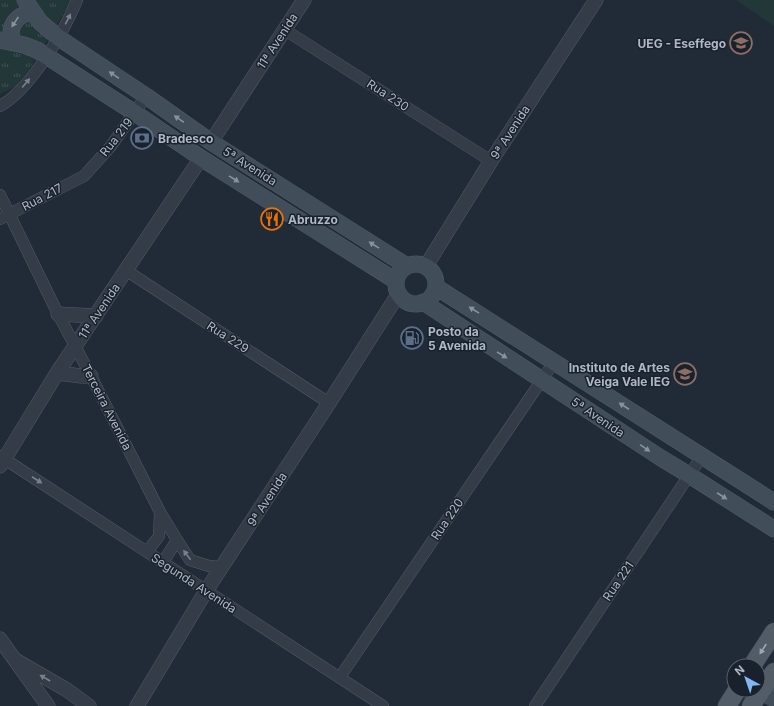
<svg xmlns="http://www.w3.org/2000/svg" width="774" height="706" font-family="Inter,sans-serif">
  <defs>
    <pattern id="park-tufts" width="24" height="20" patternUnits="userSpaceOnUse"><rect width="24" height="20" fill="#223738"/><path d="M3 7l-1-3M5 7V3M7 7l1-3M15 17l-1-3M17 17v-4M19 17l1-3" fill="none" stroke="#405253"/></pattern>
  </defs>
  <rect width="100%" height="100%" fill="#202b37"/>
  <path fill="#223738" d="M 736,0 L 774,0 L 774,26 Z"/>
  <path fill="url(#park-tufts)" d="M 0,0 L 71,0 L 63,14 L 28,71 L 16,86 L 0,94 Z"/>
  <g fill="none" stroke-linecap="round" stroke-linejoin="round">
    <g stroke="#515b65" stroke-width="12">
      <path id="minor" d="M 285,30 L 491,161
        M 0,106 C 30,90 64,32 77,0
        M 0,195 L 58,314 L 91,376 L 160,512 L 177,540 L 190,560 L 209,566 L 222,567
        M 0,219 L 84,176 L 111,146 L 146,96
        M 127,271 L 329,403
        M 0,456 L 383,706
        M 147,552 L 159,536 L 160,512
        M 163,562 L 177,540
        M 340,677 L 554,362
        M 535,706 L 702,456"/>
    </g>
    <g stroke="#515b65" stroke-width="15">
      <path id="tertiary" d="M 211,142 L 304,0
        M 426,266 L 491,161 L 596,0
        M 58,314 L 96,316
        M 57,373 L 81,376 L 91,376
        M 0,466 L 57,373 L 201,158
        M 0,639 L 48,706
        M 17,661 L 67,690 L 89,706
        M 137,706 L 206,591 L 329,403 L 399,293"/>
    </g>
    <g stroke="#515b65" stroke-width="17">
      <path id="secondary" d="M 25,0 L 40,22 L 59,38 L 146,96 L 211,142 L 407,266
        M 0,40 L 24,45 L 37,50 L 135,113 L 201,158 L 396,281
        M 12,42 C 8,26 16,15 32,12
        M396 284a20 20 0 1 1 40 0a20 20 0 1 1-40 0Z
        M 436,287 L 774,502
        M 423,302 L 661,458 L 689,475 L 774,529
        M 761,691 L 774,699"/>
    </g>
    <g stroke="#3d4651" stroke-width="19">
      <path id="primary" d="M 752,666 L 774,632
        M 727,706 L 737,690
        M 751,706 L 774,672"/>
    </g>
    <use href="#minor" stroke="#343d47" stroke-width="11"/>
    <use href="#tertiary" stroke="#343d47" stroke-width="14"/>
    <use href="#secondary" stroke="#424d5a" stroke-width="16"/>
    <use href="#primary" stroke="#525c67" stroke-width="18"/>
  </g>
  <defs><path id="oneway-solid" d="M-6-.8H1V-3.2L6.5 0L1 3.2V.8H-6Z"/></defs>
  <g fill="#77818c">
    <use href="#oneway-solid" transform="translate(68 19) rotate(-63)"/>
    <use href="#oneway-solid" transform="translate(26 83) rotate(-50)"/>
    <use href="#oneway-solid" transform="translate(37 480) rotate(33)"/>
    <use href="#oneway-solid" transform="translate(187 555) rotate(-127)"/>
    <use href="#oneway-solid" transform="translate(45 678) rotate(-150)"/>
  </g>
  <g fill="#88939f">
    <use href="#oneway-solid" transform="translate(15 22) rotate(124)"/>
    <use href="#oneway-solid" transform="translate(114 75) rotate(-146)"/>
    <use href="#oneway-solid" transform="translate(179 119) rotate(-145)"/>
    <use href="#oneway-solid" transform="translate(234 179) rotate(32)"/>
    <use href="#oneway-solid" transform="translate(374 245) rotate(-148)"/>
    <use href="#oneway-solid" transform="translate(474 310) rotate(-148)"/>
    <use href="#oneway-solid" transform="translate(502 355) rotate(32)"/>
    <use href="#oneway-solid" transform="translate(624 406) rotate(-147)"/>
    <use href="#oneway-solid" transform="translate(645 448) rotate(34)"/>
    <use href="#oneway-solid" transform="translate(722 496) rotate(33)"/>
  </g>
  <use fill="#9ca6b1" href="#oneway-solid" transform="translate(763 649) rotate(123)"/>
  <defs>
    <g id="university-ring" transform="scale(1.15)"><circle r="9.5" fill="#19222c" stroke="#8d6e63" stroke-width="1.5"/><path d="M0-5L7-2L0 1L-7-2ZM-4 1L0 2.5L4 1V4Q0 6-4 4Z" fill="#8d6e63"/></g>
    <g id="bank-ring" transform="scale(1.15)"><circle r="9.5" fill="#19222c" stroke="#5c6f8a" stroke-width="1.5"/><path d="M-6-4H6V4H-6ZM0-2.3a2.3 2.3 0 1 0 0 4.6a2.3 2.3 0 1 0 0-4.6Z" fill="#5c6f8a"/></g>
    <g id="restaurant-ring" transform="scale(1.15)"><circle r="9.5" fill="#19222c" stroke="#e8710a" stroke-width="1.5"/><path d="M-5-6h1v4h1v-4h1v4h1v-4h1v5L-1.5 .5V6h-2V.5L-5-1ZM5-6V6H3V1.5H1.5Q1.5-4 5-6Z" fill="#e8710a"/></g>
    <g id="fuel-ring" transform="scale(1.15)"><circle r="9.5" fill="#19222c" stroke="#5c6f8a" stroke-width="1.5"/><path d="M-5.5-6h7V0h2V4h1.3V-2.5L3-4.5l.8-.8L6-3V5H2.5V1h-1V6h-7ZM-4.2-4.7v3.2H.2V-4.7Z" fill="#5c6f8a"/></g>
  </defs>
  <g fill-rule="evenodd">
    <use href="#university-ring" x="741" y="43"/>
    <use href="#bank-ring" x="142" y="138"/>
    <use href="#restaurant-ring" x="272" y="219"/>
    <use href="#fuel-ring" x="412" y="338"/>
    <use href="#university-ring" x="685" y="374"/>
  </g>
  <g text-anchor="middle" dominant-baseline="central" stroke-width="3" stroke-linejoin="round" paint-order="stroke">
    <g font-size="12" fill="#aeb8c4" stroke="#19222c">
      <text transform="translate(277 41) rotate(-57)">11ª Avenida</text>
      <text transform="translate(388 95) rotate(33)">Rua 230</text>
      <text transform="translate(510 132) rotate(-57)">9ª Avenida</text>
      <text transform="translate(116 137) rotate(-52)">Rua 219</text>
      <text transform="translate(250 166) rotate(32)">5ª Avenida</text>
      <text transform="translate(42 197) rotate(-28)">Rua 217</text>
      <text transform="translate(99 311) rotate(-56)">11ª Avenida</text>
      <text transform="translate(228 337) rotate(33)">Rua 229</text>
      <text transform="translate(107 407) rotate(63)">Terceira Avenida</text>
      <text transform="translate(598 417) rotate(34)">5ª Avenida</text>
      <text transform="translate(267 499) rotate(-57)">9ª Avenida</text>
      <text transform="translate(447 519) rotate(-56)">Rua 220</text>
      <text transform="translate(618 581) rotate(-56)">Rua 221</text>
      <text transform="translate(194 583) rotate(33)">Segunda Avenida</text>
    </g>
    <g font-size="12" font-weight="bold" fill="#aeb8c4" stroke="#19222c" text-anchor="start">
      <text x="726" y="43" text-anchor="end">UEG - Eseffego</text>
      <text x="158" y="138">Bradesco</text>
      <text x="288" y="219">Abruzzo</text>
      <text x="428" y="331">Posto da<tspan x="428" dy="14">5 Avenida</tspan></text>
      <text x="670" y="367" text-anchor="end">Instituto de Artes<tspan x="670" dy="14">Veiga Vale IEG</tspan></text>
    </g>
  </g>
  <g transform="translate(746 678) rotate(320)"><circle r="19" fill="#19222c" stroke="#555e69"/>
  <path d="M0-3L7 15L0 10L-7 15Z" fill="#82b6f5"/>
  <text y="-6" font-size="11" font-weight="bold" text-anchor="middle" fill="#aeb8c4">N</text>
  </g>
</svg>
